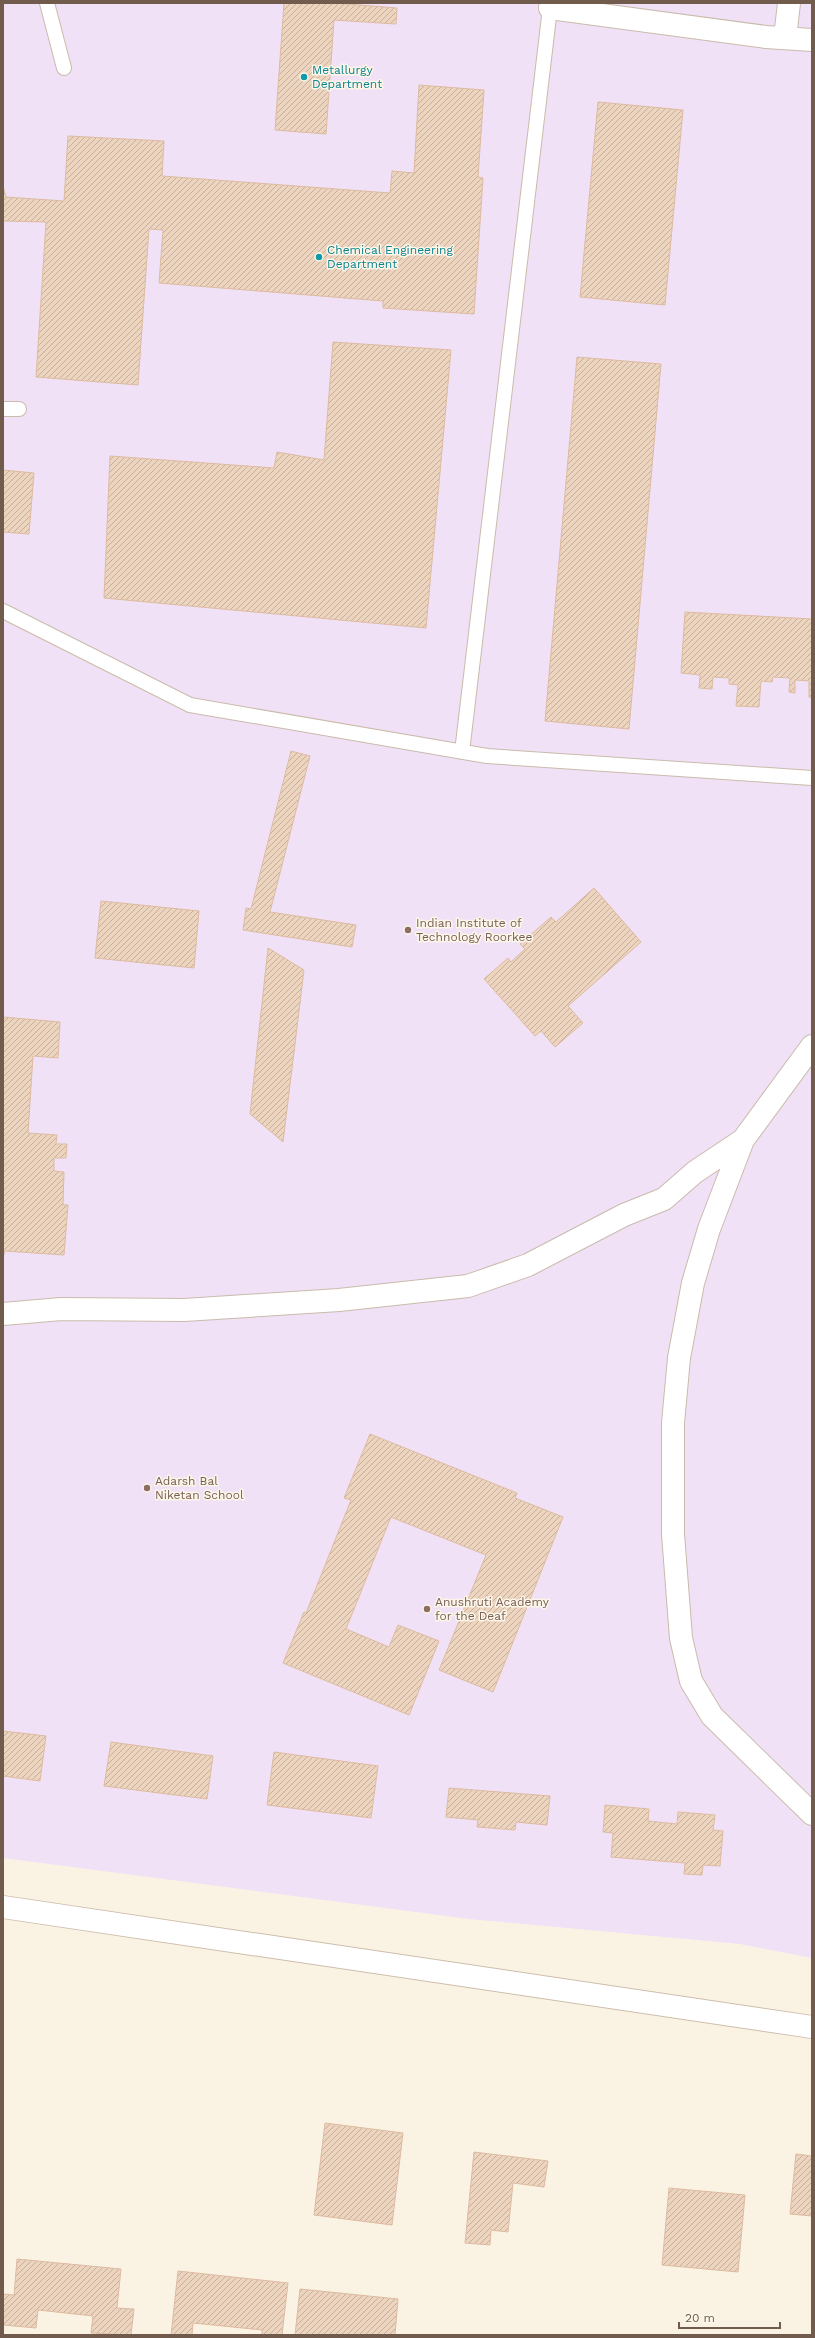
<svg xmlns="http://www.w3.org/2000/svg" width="815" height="2338" font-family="'Work Sans',sans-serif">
  <defs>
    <pattern id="building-hatch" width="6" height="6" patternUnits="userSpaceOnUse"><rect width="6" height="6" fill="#edd4be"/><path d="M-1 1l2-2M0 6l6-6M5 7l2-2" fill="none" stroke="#c4af9d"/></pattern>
  </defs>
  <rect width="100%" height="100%" fill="#faf3e4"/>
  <path fill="#f0e1f6" d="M 3,3 L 812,3 L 812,1958 L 740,1944 L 469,1919 L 3,1858 Z"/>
  <path fill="url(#building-hatch)" stroke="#debba0" d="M 284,3 L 335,3 L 397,8 L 396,24 L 334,20 L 326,134 L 275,130 Z
    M 419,85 L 484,90 L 478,177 L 483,178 L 474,314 L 383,308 L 383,301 L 159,283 L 163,230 L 149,229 L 138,385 L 36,377 L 46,222 L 3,221 L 3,186 L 6,197 L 64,201 L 68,136 L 164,141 L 162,176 L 390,193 L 392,171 L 414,173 Z
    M 598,102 L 683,110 L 665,305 L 580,297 Z
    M 333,342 L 451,350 L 426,628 L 104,598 L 110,456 L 274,468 L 277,452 L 324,460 Z
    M 577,357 L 661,364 L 629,729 L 545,721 Z
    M 3,470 L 34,473 L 29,534 L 3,532 Z
    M 685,612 L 812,619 L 812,698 L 809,697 L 809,681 L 795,680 L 795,693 L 789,692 L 790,678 L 773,677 L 772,682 L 761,681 L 759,707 L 736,706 L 738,685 L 729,684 L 729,678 L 713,677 L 712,689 L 699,688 L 700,675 L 681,673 Z
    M 291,751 L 310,756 L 270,912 L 356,925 L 352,947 L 243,930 L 246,908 L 251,909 Z
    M 594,888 L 641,942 L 568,1006 L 583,1023 L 555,1047 L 541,1031 L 535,1036 L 484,979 L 508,958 L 511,962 L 525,949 L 520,944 L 551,917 L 556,922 Z
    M 101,901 L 199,911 L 194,968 L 95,958 Z
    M 268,948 L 304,970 L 283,1142 L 250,1114 Z
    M 3,1017 L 60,1022 L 58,1058 L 33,1056 L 28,1133 L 57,1135 L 56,1144 L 67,1144 L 66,1158 L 54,1158 L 54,1171 L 64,1172 L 63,1205 L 68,1205 L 64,1255 L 5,1251 L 3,1257 Z
    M 370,1434 L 517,1493 L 515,1498 L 563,1517 L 493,1692 L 439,1670 L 486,1555 L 391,1517 L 346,1629 L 389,1647 L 398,1625 L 439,1641 L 409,1715 L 283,1663 L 304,1612 L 306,1613 L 351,1500 L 344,1498 Z
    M 3,1731 L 46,1736 L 40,1781 L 3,1776 Z
    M 111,1742 L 213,1756 L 207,1799 L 104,1786 Z
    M 274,1752 L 378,1766 L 371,1818 L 267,1805 Z
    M 449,1788 L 550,1796 L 547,1825 L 516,1822 L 515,1830 L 477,1827 L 478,1820 L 446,1817 Z
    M 605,1805 L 649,1809 L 648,1821 L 677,1824 L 678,1812 L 715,1815 L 713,1830 L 723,1831 L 720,1866 L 703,1865 L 702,1875 L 684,1874 L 685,1863 L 611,1857 L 613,1833 L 603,1832 Z
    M 325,2123 L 403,2133 L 392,2225 L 314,2215 Z
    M 474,2152 L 548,2161 L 544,2187 L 513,2183 L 508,2232 L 491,2230 L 490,2245 L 465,2243 Z
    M 796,2154 L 812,2156 L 812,2216 L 790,2214 Z
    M 669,2188 L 745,2195 L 738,2272 L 662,2265 Z
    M 17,2259 L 121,2269 L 117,2308 L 134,2309 L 131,2335 L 91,2333 L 93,2316 L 38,2310 L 36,2328 L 3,2325 L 3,2294 L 14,2295 Z
    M 178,2271 L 288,2283 L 282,2335 L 262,2335 L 262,2330 L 193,2323 L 192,2335 L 171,2335 Z
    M 300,2289 L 398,2299 L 395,2335 L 295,2335 Z"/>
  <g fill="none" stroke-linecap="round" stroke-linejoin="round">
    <g stroke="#cabbab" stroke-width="16">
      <path id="service" d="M 47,3 L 64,68
        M 3,409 L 19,409
        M 3,611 L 190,705 L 487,756 L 812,778
        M 462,752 L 550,8"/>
    </g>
    <g stroke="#cabbab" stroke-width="24">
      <path id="minor" d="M 551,3 L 550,8 L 766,37 L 812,40
        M 785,38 L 789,3
        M 812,1046 L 743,1140 L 709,1229 L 693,1283 L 679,1358 L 673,1423 L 673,1534 L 681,1638 L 691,1681 L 712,1716 L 812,1814
        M 3,1314 L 61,1309 L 184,1310 L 339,1300 L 468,1286 L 528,1265 L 624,1215 L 664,1199 L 695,1172 L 743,1140"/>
    </g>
    <g stroke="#cfbdac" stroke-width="24">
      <path id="secondary" d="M 3,1907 L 812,2027"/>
    </g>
    <use href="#service" stroke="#fff" stroke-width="14"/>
    <use href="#minor" stroke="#fff" stroke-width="22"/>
    <use href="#secondary" stroke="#fff" stroke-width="22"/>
  </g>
  <g fill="#0f9aa8" stroke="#fdf7e9" stroke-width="1.5">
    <circle cx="304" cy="77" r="4"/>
    <circle cx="319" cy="257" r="4"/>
  </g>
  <g fill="#8d6e63" stroke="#fdf7e9" stroke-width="1.5">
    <circle cx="408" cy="930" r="4"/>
    <circle cx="147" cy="1488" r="4"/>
    <circle cx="427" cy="1609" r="4"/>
  </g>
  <g text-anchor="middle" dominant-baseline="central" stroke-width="3" stroke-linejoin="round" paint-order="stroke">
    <g font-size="12" fill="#0d838f" stroke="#fdf7e9" text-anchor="start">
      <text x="312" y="70">Metallurgy<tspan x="312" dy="14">Department</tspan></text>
      <text x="327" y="250">Chemical Engineering<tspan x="327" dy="14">Department</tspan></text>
    </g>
    <g font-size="12" fill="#785e54" stroke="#fdf7e9" text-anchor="start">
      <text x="416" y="923">Indian Institute of<tspan x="416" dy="14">Technology Roorkee</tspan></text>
      <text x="155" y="1481">Adarsh Bal<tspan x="155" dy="14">Niketan School</tspan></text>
      <text x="435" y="1602">Anushruti Academy<tspan x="435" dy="14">for the Deaf</tspan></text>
    </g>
  </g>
  <rect width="815" height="2338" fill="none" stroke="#705b4c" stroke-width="8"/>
  <path d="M679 2322v6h101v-6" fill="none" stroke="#705b4c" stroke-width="2"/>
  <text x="685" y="2322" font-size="12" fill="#705b4c" stroke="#fdf7e9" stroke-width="3" paint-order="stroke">20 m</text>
</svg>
